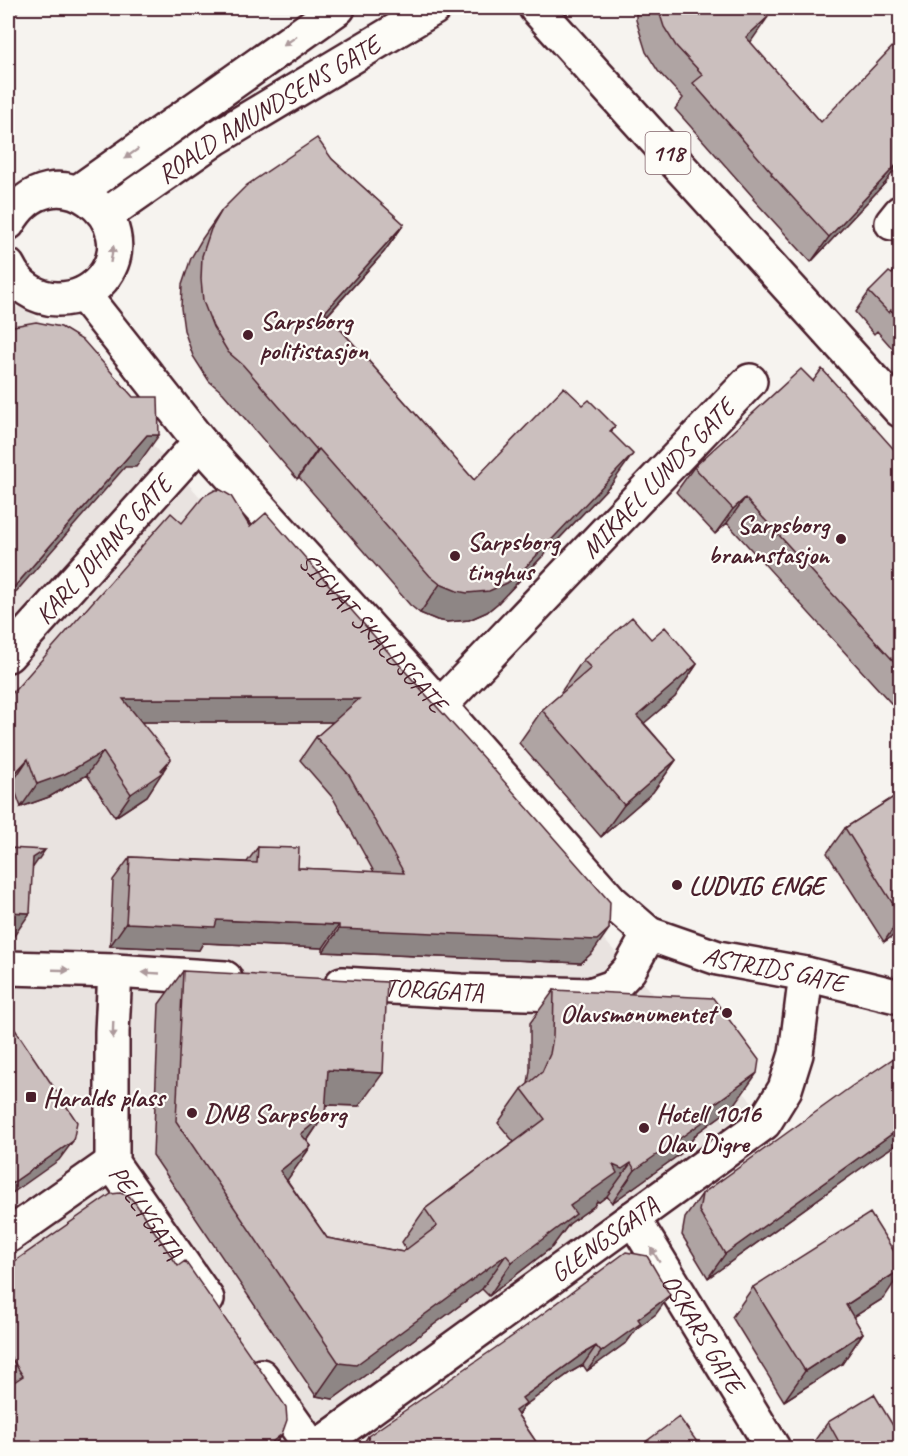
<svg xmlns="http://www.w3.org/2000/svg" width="908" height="1456" font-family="Caveat,sans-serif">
  <rect width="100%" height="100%" fill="#f6f3ef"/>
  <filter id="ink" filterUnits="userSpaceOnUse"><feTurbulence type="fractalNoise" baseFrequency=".0167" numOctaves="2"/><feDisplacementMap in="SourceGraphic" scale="12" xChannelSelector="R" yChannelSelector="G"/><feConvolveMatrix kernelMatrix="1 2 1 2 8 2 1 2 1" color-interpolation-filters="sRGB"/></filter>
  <g filter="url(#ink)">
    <path fill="#e9e3e0" d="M 23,303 L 754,1104 L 315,1448 L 8,1448 L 8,314 Z"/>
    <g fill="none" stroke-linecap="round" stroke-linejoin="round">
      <g stroke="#4a1f2b" stroke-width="38">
        <g id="minor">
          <path d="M 78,192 L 338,8"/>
          <path id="s1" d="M 106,215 L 216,138 L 434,8"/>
          <path d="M 8,223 C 53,144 149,221 102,279 C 91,292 76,299 58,299 C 35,299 17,285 8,266"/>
          <path d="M 892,223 L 900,213"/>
          <path id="s2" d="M 83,294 L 200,442 L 440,706 L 611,901 L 649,934 L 718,958 L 806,974 L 900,997"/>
          <path id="s3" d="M 8,655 L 200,442"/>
          <path id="s4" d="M 440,706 L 750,381"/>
          <path d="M 8,968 L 115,971 L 225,978"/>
          <path id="s5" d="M 115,971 L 112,1032 L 112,1163 L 207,1299"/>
          <path id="s6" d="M 342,984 L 461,991 L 590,995 L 613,987 L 629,970 L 649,934"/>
          <path id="s7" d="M 633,1218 L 773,1448"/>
          <path d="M 8,1236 L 112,1163"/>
          <path d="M 261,1376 L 312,1448"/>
          <path id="s8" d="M 316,1448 L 764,1123 L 785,1089 L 796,1054 L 806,974"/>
        </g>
      </g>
      <g stroke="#4a1f2b" stroke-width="38">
        <path id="major" d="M 536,8 L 900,410"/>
      </g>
      <use href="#minor" stroke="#fdfcf7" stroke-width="33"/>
      <use href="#major" stroke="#fdfcf7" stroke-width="33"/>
    </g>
    <path fill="#afa4a3" stroke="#4a1f2b" stroke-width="1.5" d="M 636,8 L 759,8 L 750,42 L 821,122 L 886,182 L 811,262 L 753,199 L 754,198 L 675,109 L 683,98 L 658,71 L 646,52 L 636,20 Z
      M 332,159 L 404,224 L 384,252 L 328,315 L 474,480 L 583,405 L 615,426 L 611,432 L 613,482 L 498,603 L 487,612 L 469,620 L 447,622 L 437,620 L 420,613 L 410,605 L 299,477 L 297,479 L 223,393 L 209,381 L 193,356 L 184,330 L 181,308 L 182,285 L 191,258 L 202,239 L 222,210 Z
      M 900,265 L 900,357 L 877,331 L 874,334 L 855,312 L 869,292 L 892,274 Z
      M 813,381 L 900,456 L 900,713 L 727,523 L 715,534 L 676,492 L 694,467 Z
      M 182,523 L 250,527 L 593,952 L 581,963 L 323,952 L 323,948 L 203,943 L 199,950 L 110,946 L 113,880 L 130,857 L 247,862 L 258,847 L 298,868 L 374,872 L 333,798 L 300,760 L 316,737 L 333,722 L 141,722 L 162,772 L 147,796 L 115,817 L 87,775 L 49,797 L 21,807 L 12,783 L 8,788 L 8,698 Z
      M 651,639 L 697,664 L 675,697 L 644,723 L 676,760 L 653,792 L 601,837 L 519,743 L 542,710 L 562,693 L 561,692 L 583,660 Z
      M 900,714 L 900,728 L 895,722 Z
      M 900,793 L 900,931 L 884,942 L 827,853 L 845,828 Z
      M 183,971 L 359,1106 L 326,1105 L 325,1114 L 307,1141 L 311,1146 L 287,1180 L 327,1238 L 403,1252 L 406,1249 L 402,1242 L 425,1209 L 514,1142 L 498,1123 L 522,1089 L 528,1084 L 530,1070 L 530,1023 L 554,990 L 733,1107 L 697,1133 L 683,1152 L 612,1203 L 607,1196 L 599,1202 L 597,1201 L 594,1206 L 569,1224 L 552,1247 L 489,1296 L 482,1289 L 333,1399 L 316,1396 L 153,1155 L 159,1004 Z
      M 871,1161 L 708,1278 L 682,1235 L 685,1218 L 702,1194 Z
      M 8,1266 L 282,1434 L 272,1449 L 8,1449 Z
      M 753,1287 L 884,1298 L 853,1317 L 863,1333 L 842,1364 L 784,1401 L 732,1317 Z
      M 656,1314 L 637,1328 L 627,1342 L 587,1371 L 583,1365 L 571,1372 L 524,1406 L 518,1415 L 541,1449 L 360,1449 L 368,1436 Z
      M 828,1422 L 898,1434 L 900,1449 L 811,1449 L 810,1447 Z"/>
    <path fill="#8e8685" stroke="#4a1f2b" stroke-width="1.5" d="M 8,8 L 22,8 L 8,18 Z
      M 768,17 L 750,43 L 746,37 Z
      M 900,161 L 900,162 L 886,182 L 811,262 L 829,237 Z
      M 404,224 L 384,252 L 305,340 L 325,312 Z
      M 147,435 L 159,435 L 136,467 L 125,467 L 8,601 L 8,594 Z
      M 319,449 L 299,477 L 297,479 L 317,450 Z
      M 633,454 L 613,482 L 498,603 L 487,612 L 469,620 L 447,622 L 437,620 L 420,613 L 440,584 Z
      M 745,498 L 727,523 L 715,534 L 733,509 Z
      M 697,664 L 675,697 L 615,748 L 637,716 Z
      M 123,699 L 359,699 L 343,722 L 107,722 Z
      M 103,752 L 87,775 L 49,797 L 21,807 L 37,784 Z
      M 28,759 L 12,783 L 8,788 L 8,781 Z
      M 171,759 L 147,796 L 115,817 L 131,794 L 161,770 Z
      M 676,760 L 653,792 L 601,837 L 624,805 Z
      M 45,850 L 29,873 L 33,858 Z
      M 8,912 L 30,913 L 14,936 L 8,936 Z
      M 900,918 L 900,931 L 884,942 Z
      M 217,920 L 339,925 L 323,948 L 203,943 L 199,950 L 110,946 L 126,923 Z
      M 339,929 L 609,929 L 593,952 L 581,963 L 323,952 Z
      M 328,1070 L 383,1073 L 359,1106 L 305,1104 Z
      M 757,1073 L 733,1107 L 697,1133 L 683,1152 L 612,1203 L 635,1170 L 703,1112 Z
      M 325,1114 L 302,1148 L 301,1134 Z
      M 900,1128 L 900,1142 L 871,1161 L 708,1278 L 725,1254 Z
      M 73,1141 L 59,1160 L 8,1196 L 8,1186 Z
      M 311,1146 L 288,1179 L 257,1204 L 280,1171 Z
      M 631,1163 L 607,1196 L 599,1202 L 597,1201 L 594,1206 L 569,1224 L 552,1247 L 489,1296 L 512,1262 L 613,1165 Z
      M 506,1255 L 482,1289 L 333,1399 L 316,1396 L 339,1363 Z
      M 900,1270 L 900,1274 L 884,1298 L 825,1335 L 846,1305 Z
      M 670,1295 L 656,1314 L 637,1328 L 627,1342 L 587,1371 L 601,1352 L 638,1319 Z
      M 863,1333 L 842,1364 L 784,1401 L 805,1371 Z
      M 596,1346 L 583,1365 L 571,1372 L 524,1406 L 513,1422 L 501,1430 L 522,1398 L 584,1353 Z
      M 282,1434 L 272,1449 L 263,1449 Z"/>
    <path fill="#cbbfbe" stroke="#4a1f2b" stroke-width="1.5" d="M 658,8 L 759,8 L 768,17 L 746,37 L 821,122 L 900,39 L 900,146 L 897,150 L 900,153 L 900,161 L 829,237 L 771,174 L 772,173 L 693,83 L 703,75 L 676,46 L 664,27 Z
      M 317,138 L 332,159 L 404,224 L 325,312 L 474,480 L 564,387 L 583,405 L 589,400 L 615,426 L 610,431 L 633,454 L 518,575 L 507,583 L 489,591 L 467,593 L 457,591 L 440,584 L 430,576 L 319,449 L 317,450 L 243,365 L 228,352 L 213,327 L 203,301 L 201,279 L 202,256 L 211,229 L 222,210 L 247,185 Z
      M 900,265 L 900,320 L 891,310 L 889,313 L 869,292 L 889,272 L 892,274 Z
      M 36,322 L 61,327 L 84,341 L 133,397 L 158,397 L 159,435 L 147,435 L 8,594 L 8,327 Z
      M 801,369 L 813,381 L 822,369 L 900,456 L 900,668 L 745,498 L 733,509 L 694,467 Z
      M 215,490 L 221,490 L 231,496 L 250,527 L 266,513 L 419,687 L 495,771 L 610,902 L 609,929 L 597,940 L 339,929 L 339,925 L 217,920 L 215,927 L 126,923 L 130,857 L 257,863 L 258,847 L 299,848 L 298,868 L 404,873 L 349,775 L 316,737 L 359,699 L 123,699 L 171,759 L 161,770 L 163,772 L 131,794 L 103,752 L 65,774 L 37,784 L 28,759 L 8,781 L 8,698 L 171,513 L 182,523 L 204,496 Z
      M 632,617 L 651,639 L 665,627 L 697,664 L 637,716 L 676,760 L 624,805 L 542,710 L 591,668 L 583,660 Z
      M 900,793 L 900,915 L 845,828 Z
      M 8,848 L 45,850 L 33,858 L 30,913 L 8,912 Z
      M 183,971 L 387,982 L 383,1073 L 328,1070 L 325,1114 L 301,1134 L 311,1146 L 280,1171 L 327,1238 L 403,1252 L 437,1226 L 425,1209 L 545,1119 L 522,1089 L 542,1072 L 550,1054 L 553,1037 L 554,990 L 713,998 L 759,1060 L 757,1073 L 703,1112 L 707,1119 L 635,1170 L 631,1163 L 622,1169 L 613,1165 L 617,1173 L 570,1206 L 576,1214 L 512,1262 L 506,1255 L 356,1365 L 339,1363 L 176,1121 Z
      M 8,1019 L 77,1122 L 73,1141 L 8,1186 Z
      M 900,1054 L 900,1128 L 725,1254 L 699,1211 L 702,1194 L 852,1086 Z
      M 120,1193 L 129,1196 L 136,1204 L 178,1266 L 185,1261 L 286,1407 L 287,1420 L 282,1434 L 263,1449 L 8,1449 L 8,1386 L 23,1376 L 8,1353 L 8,1266 L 111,1194 Z
      M 870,1213 L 900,1261 L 900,1270 L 846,1305 L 863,1333 L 805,1371 L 753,1287 Z
      M 626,1252 L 647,1256 L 670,1295 L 638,1319 L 641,1323 L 601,1352 L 596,1346 L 584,1353 L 522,1398 L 526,1403 L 515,1411 L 541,1449 L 371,1449 L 368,1436 L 514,1335 Z
      M 874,1394 L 898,1434 L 900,1432 L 900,1449 L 843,1449 L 828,1422 Z
      M 679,1417 L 700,1446 L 695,1449 L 636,1449 Z"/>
    <defs><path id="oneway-solid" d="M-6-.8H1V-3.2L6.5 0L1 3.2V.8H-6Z" transform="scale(1.5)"/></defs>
    <g fill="#ac999b">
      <use href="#oneway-solid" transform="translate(290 41) rotate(145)"/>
      <use href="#oneway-solid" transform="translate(131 154) rotate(145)"/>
      <use href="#oneway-solid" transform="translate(112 254) rotate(-80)"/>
      <use href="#oneway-solid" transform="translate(61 970) rotate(2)"/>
      <use href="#oneway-solid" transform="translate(151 973) rotate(-177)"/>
      <use href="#oneway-solid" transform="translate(113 1030) rotate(92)"/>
      <use href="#oneway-solid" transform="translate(655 1255) rotate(-121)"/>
    </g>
  </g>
  <g fill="#4a1f2b" stroke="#fdfcf7" stroke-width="2">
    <circle cx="248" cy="335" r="6"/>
    <circle cx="841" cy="539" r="6"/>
    <circle cx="455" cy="556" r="6"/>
    <circle cx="677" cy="885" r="6"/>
    <circle cx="727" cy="1013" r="6"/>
    <rect x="25" y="1091" width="12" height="12" rx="3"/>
    <circle cx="192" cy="1113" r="6"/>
    <circle cx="644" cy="1128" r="6"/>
  </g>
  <g text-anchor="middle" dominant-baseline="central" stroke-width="4.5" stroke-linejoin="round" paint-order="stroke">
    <rect fill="#fdfcf7" stroke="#806168" stroke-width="1.5" x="645.5" y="132" width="45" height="42" rx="4.5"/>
    <g font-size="24" font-weight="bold" fill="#4a1f2b">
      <text x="668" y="153">118</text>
    </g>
    <g font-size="26" fill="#4a1f2b" stroke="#fdfcf7">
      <text stroke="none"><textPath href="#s1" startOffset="194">ROALD AMUNDSENS GATE</textPath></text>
      <text stroke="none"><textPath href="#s4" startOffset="315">MIKAEL LUNDS GATE</textPath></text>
      <text stroke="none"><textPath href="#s3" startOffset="142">KARL JOHANS GATE</textPath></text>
      <text stroke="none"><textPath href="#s2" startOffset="446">SIGVAT SKALDSGATE</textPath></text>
      <text stroke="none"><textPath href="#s2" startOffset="986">ASTRIDS GATE</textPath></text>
      <text stroke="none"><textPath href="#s6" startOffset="92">TORGGATA</textPath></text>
      <text stroke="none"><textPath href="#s5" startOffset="252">PELLYGATA</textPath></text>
      <text stroke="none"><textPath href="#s8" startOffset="356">GLENGSGATA</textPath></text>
      <text stroke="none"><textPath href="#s7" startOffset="135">OSKARS GATE</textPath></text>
    </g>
    <g font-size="26" font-weight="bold" fill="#4a1f2b" stroke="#fdfcf7" text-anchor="start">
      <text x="260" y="320">Sarpsborg<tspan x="260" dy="30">politistasjon</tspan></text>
      <text x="829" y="524" text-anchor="end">Sarpsborg<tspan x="829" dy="30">brannstasjon</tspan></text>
      <text x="467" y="541">Sarpsborg<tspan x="467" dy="30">tinghus</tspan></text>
      <text x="689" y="885">LUDVIG ENGE</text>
      <text x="715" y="1013" text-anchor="end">Olavsmonumentet</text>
      <text x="43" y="1097">Haralds plass</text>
      <text x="204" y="1113">DNB Sarpsborg</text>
      <text x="656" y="1113">Hotell 1016<tspan x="656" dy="30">Olav Digre</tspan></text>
    </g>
  </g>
  <rect width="908" height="1456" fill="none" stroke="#fdfcf7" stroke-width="30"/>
  <rect x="15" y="15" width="878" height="1426" fill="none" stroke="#4a1f2b" stroke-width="2" filter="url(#ink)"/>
</svg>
